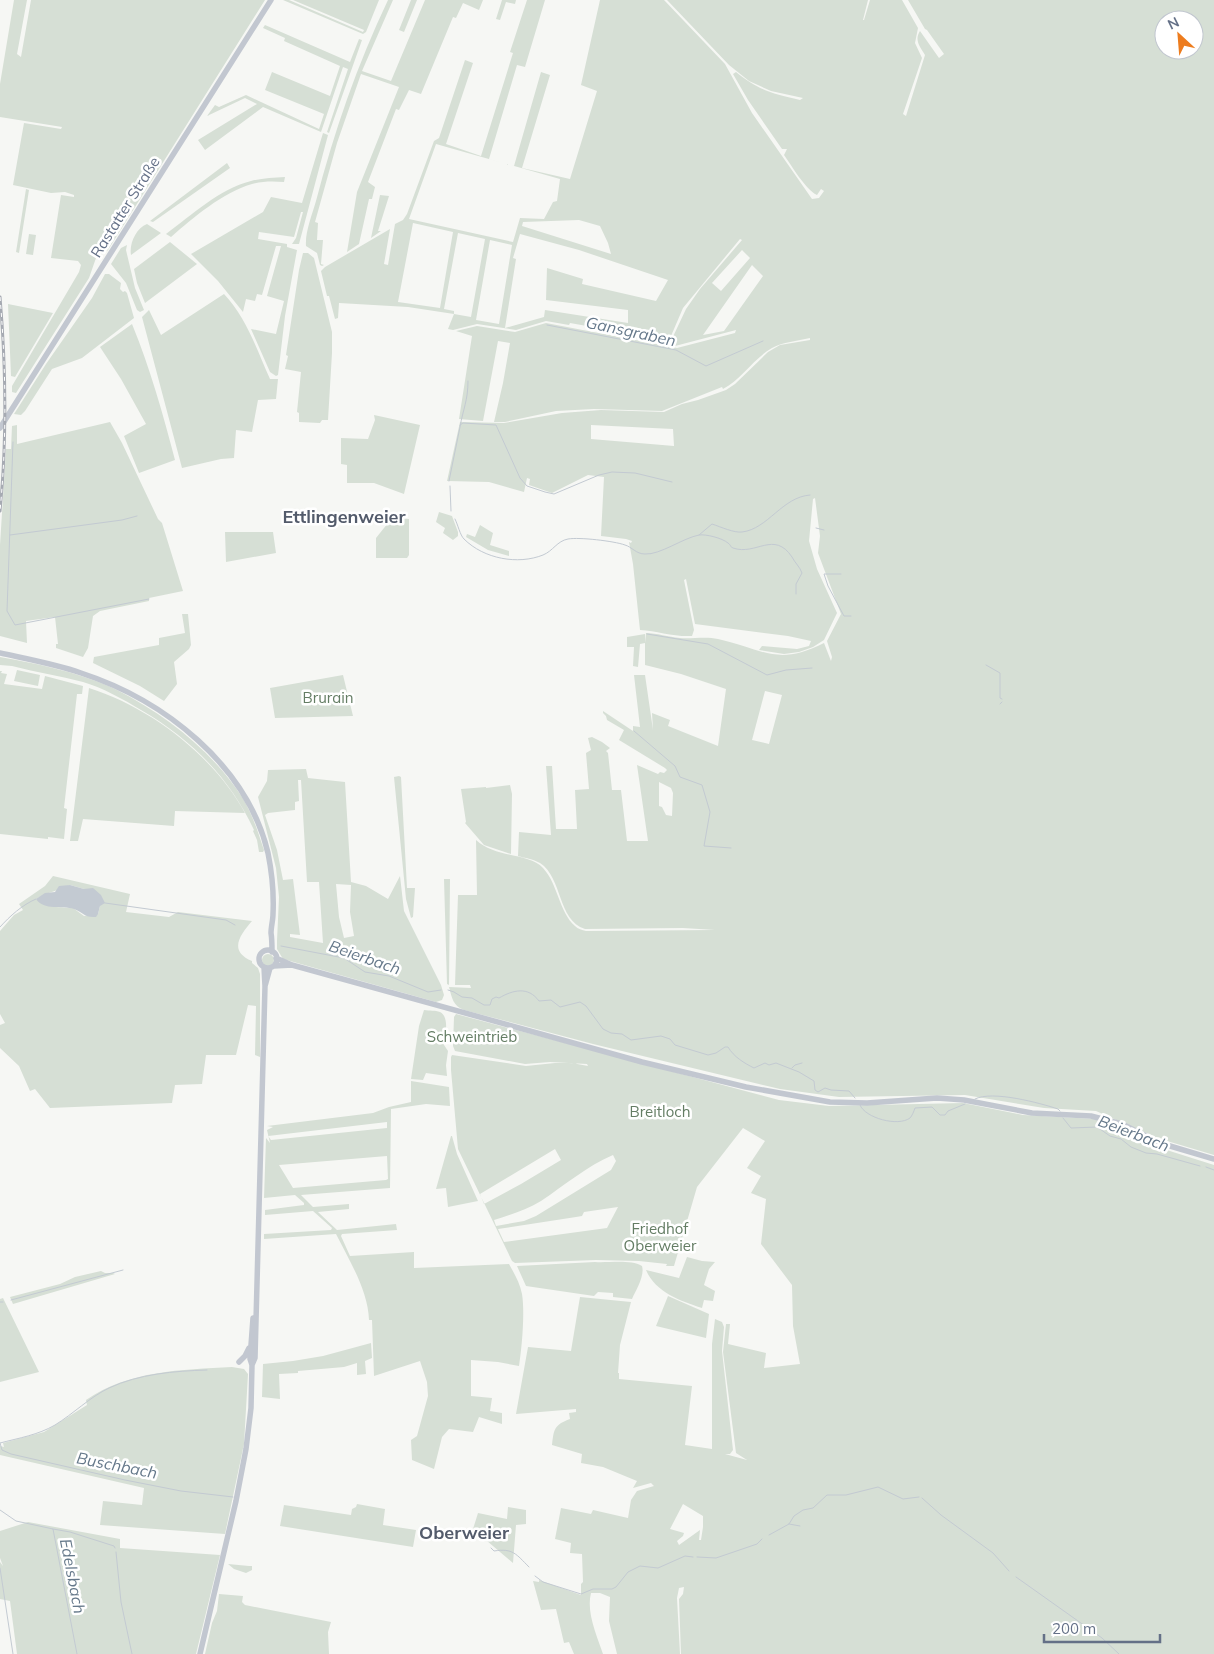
<svg xmlns="http://www.w3.org/2000/svg" width="1214" height="1654" font-family="Mulish,sans-serif">
  <rect width="100%" height="100%" fill="#f6f7f4"/>
  <path fill="#d6dfd5" fill-rule="evenodd" d="M 14,0 L 27,0 L 17,54 L 21,57 L 31,0 L 265,0 L 108,250 L 96,258 L 89,278 L 16,393 L 12,392 L 12,386 L 79,272 L 81,265 L 78,261 L 51,258 L 61,195 L 74,197 L 74,195 L 65,192 L 51,193 L 13,185 L 24,123 L 61,129 L 62,127 L 0,117 L 0,84 Z
    M 283,0 L 289,0 L 363,32 L 364,30 L 293,0 L 379,0 L 366,32 L 363,34 Z
    M 388,0 L 393,0 L 362,71 L 391,81 L 425,0 L 483,0 L 479,10 L 463,3 L 456,18 L 453,17 L 421,94 L 409,90 L 399,110 L 396,109 L 368,182 L 375,187 L 372,199 L 369,199 L 359,244 L 347,252 L 357,192 L 399,87 L 361,74 L 337,143 L 315,222 L 318,223 L 317,240 L 323,240 L 321,264 L 324,265 L 322,266 L 320,265 L 317,253 L 306,246 C 305,232 312,215 316,201 C 334,132 357,65 388,0 Z
    M 411,0 L 417,0 L 404,32 L 399,30 Z
    M 502,0 L 516,0 L 515,4 L 506,2 L 500,20 L 496,19 Z
    M 527,0 L 545,0 L 525,67 L 517,65 L 489,159 L 514,166 L 541,72 L 550,75 L 522,168 L 570,179 L 597,91 L 581,85 L 600,0 L 664,0 L 725,64 L 752,113 L 812,199 L 819,198 L 824,191 L 821,189 L 817,195 C 805,189 792,166 784,155 L 787,149 L 782,149 L 748,100 L 733,74 L 736,72 C 760,91 771,93 800,100 L 803,98 L 771,91 L 749,81 L 729,65 L 667,0 L 868,0 L 863,20 L 864,20 L 870,0 L 902,0 L 918,28 L 915,43 L 922,58 L 903,114 L 906,116 L 925,55 C 920,47 914,40 920,31 L 939,58 L 944,54 L 927,30 L 925,29 L 908,0 L 1214,0 L 1214,1155 L 1157,1138 L 1096,1111 L 1044,1108 L 965,1095 L 839,1097 L 780,1089 L 593,1044 L 464,1010 C 453,1006 452,998 449,987 L 471,988 L 470,985 L 455,985 L 458,895 L 477,895 L 476,840 C 495,858 529,853 543,868 C 558,884 559,912 575,926 C 578,929 582,930 586,931 L 715,930 L 683,928 L 585,929 C 557,920 563,878 540,863 C 533,859 525,858 518,856 L 519,832 L 551,835 L 546,766 L 552,766 L 556,829 L 577,829 L 575,790 L 589,789 L 586,753 L 591,750 L 588,738 L 592,737 L 602,742 L 610,748 L 606,751 L 608,753 L 612,790 L 621,790 L 627,841 L 648,841 L 637,765 L 658,774 L 660,772 L 664,773 L 667,770 L 665,768 L 619,740 L 624,730 L 607,720 L 606,716 L 603,713 L 603,711 L 633,731 L 633,726 L 640,727 L 634,675 L 645,675 L 653,730 L 652,713 L 670,720 L 668,726 L 718,746 L 726,689 L 681,674 L 645,665 L 645,643 L 640,644 L 638,667 L 633,666 L 634,647 L 627,647 L 627,637 L 645,634 L 645,643 L 646,633 C 657,633 668,637 680,638 C 692,639 706,636 718,639 C 763,649 777,667 824,643 L 831,661 L 832,657 L 827,641 L 841,614 L 818,553 L 820,536 L 815,498 L 813,499 L 809,541 L 817,569 L 837,613 L 824,640 L 813,647 L 799,652 L 784,654 L 759,650 L 762,646 L 797,649 L 809,646 L 811,641 L 788,636 L 695,624 L 686,579 L 684,580 L 694,630 L 692,636 C 674,637 657,631 640,630 L 633,564 L 629,542 L 631,543 L 632,541 L 626,539 L 601,536 L 604,477 L 588,475 L 552,493 L 529,485 L 530,479 L 527,478 L 524,492 L 489,482 L 447,481 L 460,422 L 504,423 L 562,413 L 601,410 L 664,412 L 682,404 L 698,400 L 726,390 L 735,384 L 768,352 L 780,345 L 810,340 L 810,338 C 797,341 783,342 772,348 C 753,359 742,379 723,389 L 722,387 L 662,411 L 594,409 L 556,411 L 505,422 L 494,422 L 503,383 L 510,343 L 498,341 L 483,421 L 459,419 L 472,336 L 456,331 L 477,326 L 515,332 L 546,323 L 677,348 L 735,333 L 736,330 L 675,346 L 614,334 L 615,331 L 570,323 L 569,325 L 546,321 L 516,330 L 477,324 L 453,330 L 448,329 L 454,314 L 408,307 L 339,303 L 338,318 L 335,319 L 329,296 L 327,296 L 321,271 L 325,267 L 390,229 L 384,264 L 388,265 L 395,224 L 403,220 L 407,214 L 434,141 L 439,138 L 465,60 L 473,63 L 446,144 L 481,156 L 513,53 L 510,52 ZM 1164,20 L 1194,20 L 1194,50 L 1164,50 ZM 436,144 L 560,179 L 557,201 L 553,202 L 544,219 L 520,218 L 513,242 L 409,219 ZM 579,220 L 600,226 L 608,243 L 611,254 L 522,226 L 523,222 ZM 413,223 L 453,232 L 440,308 L 398,302 ZM 458,233 L 485,239 L 471,317 L 454,314 L 454,311 L 444,309 ZM 520,234 L 579,250 L 668,280 L 656,301 L 582,284 L 583,279 L 547,268 L 546,300 L 628,310 L 628,323 L 545,310 L 544,317 L 505,328 L 516,259 L 513,258 ZM 740,239 L 742,240 L 700,289 L 686,309 L 670,343 L 668,343 L 683,308 ZM 490,240 L 512,245 L 499,324 L 476,320 ZM 742,250 L 750,258 L 721,291 L 712,283 ZM 752,265 L 763,276 L 724,331 L 703,335 ZM 591,425 L 673,429 L 674,446 L 591,439 ZM 765,691 L 782,695 L 769,744 L 752,740 ZM 659,782 L 671,788 L 673,793 L 672,816 L 666,815 L 662,807 L 659,806 Z
    M 265,25 L 350,62 L 359,39 L 362,40 L 329,133 L 327,132 L 348,69 L 343,67 L 321,132 L 263,107 L 205,150 L 198,140 L 257,104 L 245,98 L 207,116 L 215,105 L 219,107 L 246,95 L 319,129 L 324,114 L 265,90 L 272,72 L 330,96 L 340,66 L 284,41 L 285,38 L 263,28 Z
    M 323,133 L 328,135 L 299,244 L 292,244 L 296,238 L 303,212 L 301,212 L 294,237 L 259,232 L 258,239 L 287,244 L 287,247 L 297,250 L 285,316 L 278,375 L 276,376 L 270,372 L 251,329 L 276,334 L 284,301 L 267,296 L 281,246 L 276,246 L 262,295 L 257,294 L 255,301 L 246,299 L 243,312 L 218,281 L 191,254 L 263,212 L 271,197 L 302,203 Z
    M 227,163 L 230,168 L 153,222 L 150,221 Z
    M 285,177 L 284,182 C 273,181 263,181 252,184 C 222,193 194,217 171,237 L 166,234 C 192,215 219,189 251,181 C 262,178 273,178 285,177 Z
    M 26,189 L 29,190 L 19,253 L 16,252 Z
    M 380,195 L 389,196 L 378,231 L 381,231 L 371,238 Z
    M 147,224 L 161,233 L 131,255 C 129,244 136,228 147,224 Z
    M 29,234 L 36,235 L 33,255 L 26,254 Z
    M 170,242 L 197,264 L 145,303 L 137,283 L 134,269 Z
    M 127,245 L 126,250 L 135,288 L 144,310 L 140,312 L 137,310 L 126,283 L 111,264 L 121,248 Z
    M 303,253 L 308,253 L 314,258 L 332,332 L 332,353 L 328,420 L 322,420 L 320,423 L 299,422 L 299,413 L 297,412 L 301,372 L 285,369 L 288,356 L 286,355 L 299,270 Z
    M 105,274 L 109,274 L 121,283 L 120,289 L 123,292 L 125,291 L 127,293 L 134,318 L 82,358 L 52,369 L 25,411 L 21,415 L 14,414 L 46,364 L 92,298 Z
    M 224,294 C 246,317 257,350 270,379 L 278,379 L 276,399 L 258,400 L 252,432 L 236,430 L 234,458 L 221,459 L 182,468 L 142,317 L 149,310 L 161,335 Z
    M 8,304 L 53,313 L 15,377 L 11,376 Z
    M 132,324 C 150,368 163,414 175,460 L 139,473 L 124,436 L 146,424 L 121,379 L 100,347 Z
    M 374,415 L 420,425 L 404,494 L 374,483 L 347,483 L 347,465 L 341,464 L 341,438 L 368,439 L 375,420 Z
    M 110,422 L 122,443 L 158,519 L 162,523 L 183,591 L 149,598 L 149,601 L 100,611 L 93,616 L 88,648 L 83,657 L 56,648 L 56,644 L 58,644 L 55,617 L 26,621 L 27,643 L 0,636 L 0,545 L 6,449 L 11,449 L 12,426 L 17,425 L 17,444 Z
    M 439,512 L 452,516 L 458,532 L 458,536 L 453,540 L 443,533 L 445,528 L 436,522 Z
    M 392,518 L 409,519 L 409,555 L 407,558 L 376,558 L 376,538 Z
    M 480,525 L 493,533 L 490,545 L 509,551 L 509,556 L 488,550 L 466,537 L 467,534 L 475,537 Z
    M 225,532 L 273,532 L 276,553 L 226,562 Z
    M 182,614 L 188,614 L 191,645 L 189,649 L 174,662 L 177,684 L 164,701 L 140,686 L 93,663 L 94,657 L 159,645 L 159,638 L 185,633 Z
    M 0,657 C 35,663 85,674 117,690 C 166,715 212,751 242,797 C 252,813 258,832 264,850 L 263,852 L 259,852 L 257,840 L 253,831 L 254,830 C 230,778 191,739 141,710 C 123,699 103,688 83,682 C 60,676 35,672 12,666 L 0,665 Z
    M 17,670 L 40,675 L 38,686 L 14,681 Z
    M 0,671 L 2,671 L 1,673 L 7,674 L 4,684 L 42,689 L 45,676 L 83,686 L 82,694 L 77,694 L 64,808 L 67,809 L 64,839 L 48,837 L 48,839 L 0,834 Z
    M 343,675 L 353,716 L 275,718 L 270,688 Z
    M 89,688 C 150,707 214,756 245,813 L 175,811 L 174,826 L 83,819 L 78,841 L 70,841 Z
    M 306,769 L 308,778 L 345,782 L 351,882 L 366,886 L 388,899 L 400,876 L 404,911 L 441,985 L 444,995 L 442,1000 L 436,1002 L 283,959 L 277,949 L 277,941 L 279,897 L 276,868 L 258,797 L 267,781 L 268,770 ZM 298,780 L 301,780 L 307,882 L 319,882 L 323,943 L 290,937 L 290,934 L 300,935 L 293,879 L 283,880 L 277,850 L 265,815 L 268,813 L 295,810 L 295,802 L 299,801 ZM 336,884 L 351,885 L 350,912 L 354,936 L 344,938 L 339,917 Z
    M 399,776 L 401,777 L 407,888 L 415,888 L 413,917 L 411,918 L 406,899 L 394,777 Z
    M 510,785 L 512,794 L 511,854 L 484,845 L 465,823 L 466,822 L 461,789 L 486,787 L 486,788 Z
    M 53,876 L 130,894 L 126,912 L 169,917 L 178,912 L 252,921 C 240,935 228,951 252,961 L 252,963 L 258,968 L 260,974 L 260,1057 L 255,1055 L 256,1006 L 248,1005 L 236,1055 L 206,1055 L 202,1084 L 175,1085 L 172,1103 L 50,1108 L 35,1089 L 30,1091 L 19,1066 L 0,1048 L 0,1025 L 5,1023 L 0,1014 L 0,931 L 14,915 L 23,910 L 19,904 L 45,886 ZM 70,885 L 84,889 L 100,906 L 98,914 L 84,916 L 73,908 L 56,907 L 36,899 C 48,892 57,891 70,885 Z
    M 444,879 L 450,879 L 449,985 L 447,984 Z
    M262 960a6 6 0 1 1 12 0a6 6 0 1 1-12 0Z
    M 424,1010 C 430,1011 435,1010 440,1012 C 450,1017 445,1037 444,1045 L 448,1051 L 446,1065 L 447,1076 L 426,1073 L 423,1080 L 411,1079 L 419,1026 Z
    M 456,1014 L 779,1100 L 829,1106 L 963,1103 L 1023,1115 L 1095,1119 L 1154,1146 L 1214,1165 L 1214,1654 L 681,1654 L 679,1599 L 683,1594 L 684,1587 L 679,1588 L 677,1598 L 680,1654 L 617,1654 L 609,1621 L 610,1597 L 600,1593 L 591,1593 C 586,1612 597,1636 603,1654 L 574,1654 L 569,1642 L 564,1643 L 556,1609 L 541,1610 L 533,1581 L 539,1582 L 539,1580 L 581,1595 L 581,1584 L 583,1582 L 582,1554 L 570,1553 L 571,1543 L 555,1539 L 561,1508 L 591,1514 L 593,1510 L 628,1518 L 631,1500 L 637,1491 L 654,1486 L 651,1483 L 633,1488 L 637,1481 L 603,1467 L 581,1463 L 582,1454 L 552,1445 C 554,1429 554,1425 570,1419 L 569,1413 L 576,1412 L 576,1409 L 516,1414 L 528,1347 L 571,1351 L 580,1297 L 631,1302 L 620,1345 L 618,1373 L 619,1373 L 619,1379 L 692,1386 L 685,1445 L 712,1449 L 712,1344 L 715,1319 L 722,1322 L 724,1327 L 722,1351 L 733,1450 L 730,1454 L 725,1454 L 747,1460 L 736,1453 L 723,1352 L 726,1324 L 730,1324 L 728,1344 L 766,1353 L 764,1368 L 800,1364 L 793,1326 L 792,1285 L 761,1244 L 766,1199 L 751,1193 L 761,1176 L 747,1168 L 765,1141 L 743,1128 L 697,1187 L 674,1266 L 666,1266 L 667,1264 L 639,1261 L 596,1260 L 515,1263 L 512,1261 L 458,1149 L 451,1070 L 451,1057 L 452,1055 L 526,1066 L 555,1063 L 572,1063 L 588,1066 L 587,1064 L 550,1062 L 525,1064 L 455,1051 L 453,1046 L 454,1017 ZM 555,1149 L 561,1160 L 521,1184 L 484,1204 L 480,1194 ZM 613,1155 L 616,1161 L 611,1170 L 536,1216 L 524,1221 L 496,1226 L 494,1220 C 510,1215 526,1210 541,1201 C 565,1185 587,1166 613,1155 ZM 618,1207 L 607,1228 L 504,1242 L 498,1229 L 576,1217 L 582,1216 L 584,1212 ZM 683,1504 L 703,1516 L 703,1527 L 701,1540 L 699,1540 L 700,1530 L 679,1545 L 677,1541 L 683,1536 L 684,1533 L 670,1529 Z
    M 411,1081 L 449,1087 L 450,1106 L 426,1104 L 391,1109 L 390,1188 L 301,1195 L 313,1207 L 349,1204 L 349,1209 L 318,1212 L 337,1230 L 396,1224 L 397,1230 L 342,1234 L 341,1236 L 350,1256 L 414,1252 L 414,1268 L 509,1264 C 514,1273 520,1283 522,1294 C 525,1312 522,1347 519,1366 L 498,1362 L 471,1360 L 471,1396 L 492,1398 L 490,1411 L 502,1413 L 502,1424 L 479,1417 L 473,1432 L 449,1429 L 442,1437 L 434,1469 L 412,1460 L 411,1440 L 417,1436 L 428,1396 L 427,1382 L 420,1361 L 374,1376 L 372,1320 L 369,1320 C 368,1290 349,1260 336,1234 L 264,1239 L 264,1234 L 331,1230 L 332,1228 L 313,1211 L 265,1215 L 265,1210 L 304,1205 L 304,1203 L 295,1195 L 264,1198 L 266,1138 L 270,1143 L 267,1130 L 273,1127 L 267,1126 L 373,1113 L 389,1107 L 411,1102 ZM 387,1122 L 387,1128 L 271,1140 L 268,1136 ZM 387,1156 L 388,1179 L 386,1180 L 293,1188 L 279,1165 Z
    M 451,1136 L 452,1136 L 457,1154 L 478,1201 L 448,1207 L 446,1188 L 436,1189 Z
    M 687,1257 L 702,1261 L 715,1262 L 709,1269 L 704,1285 L 715,1291 L 713,1301 L 704,1300 L 702,1308 C 681,1301 656,1293 646,1270 L 679,1278 Z
    M 595,1262 C 609,1263 630,1259 642,1266 C 645,1276 636,1290 632,1299 L 613,1297 L 613,1293 L 598,1292 L 594,1296 L 526,1286 L 517,1266 Z
    M 101,1271 L 105,1273 L 113,1273 L 115,1274 L 13,1304 L 10,1297 L 60,1284 L 75,1277 Z
    M 668,1296 L 709,1314 L 706,1338 L 656,1326 Z
    M 3,1298 L 39,1372 L 0,1382 L 0,1299 Z
    M 371,1343 L 372,1358 L 365,1361 L 366,1374 L 357,1375 L 357,1363 L 344,1367 L 298,1371 L 298,1373 L 279,1374 L 280,1399 L 262,1397 L 263,1364 L 293,1361 L 323,1356 Z
    M 232,1367 L 244,1369 L 248,1374 L 244,1444 L 225,1534 L 100,1525 L 103,1501 L 142,1505 L 144,1488 L 0,1455 L 0,1446 L 4,1447 L 3,1443 L 44,1432 L 87,1405 L 86,1400 C 130,1370 181,1370 232,1367 Z
    M 357,1504 L 385,1509 L 383,1525 L 416,1530 L 413,1547 L 280,1526 L 284,1505 L 351,1515 L 352,1509 L 356,1507 Z
    M 508,1507 L 526,1510 L 526,1524 L 516,1525 L 513,1563 L 473,1529 L 478,1513 L 507,1519 Z
    M 28,1522 L 120,1539 L 120,1548 L 220,1555 L 196,1654 L 17,1654 L 10,1601 L 0,1599 L 0,1562 L 3,1566 L 0,1558 L 0,1531 Z
    M 228,1564 L 249,1566 L 252,1566 L 252,1570 L 246,1573 L 234,1569 Z
    M 219,1594 L 243,1596 L 242,1602 L 245,1605 L 331,1622 L 328,1632 L 329,1654 L 205,1654 L 212,1623 L 217,1611 Z"/>
  <path fill="#c3cad2" d="M 70,885 L 84,889 L 93,888 L 101,895 L 105,903 L 100,906 L 98,914 L 96,917 C 84,918 83,912 74,909 C 62,905 44,911 36,899 L 45,893 L 55,892 L 59,886 Z"/>
  <g fill="none" stroke-linecap="round" stroke-linejoin="round">
    <path stroke="#c3cad2" stroke-width="1" d="M 547,325 L 676,350 L 706,366 L 763,341
      M 460,425 L 463,423 L 496,425 L 520,478 L 527,486 L 545,492 L 554,494 L 599,475 L 612,472 L 635,473 L 672,482
      M 13,442 L 7,611 L 15,625 L 149,599
      M 449,481 C 453,463 456,445 460,427 C 463,409 468,401 468,381
      M 450,486 L 451,511
      M 455,519 C 458,525 460,535 464,539 C 484,559 518,565 543,555 C 553,551 557,541 568,539 C 579,537 614,541 625,545 C 632,547 636,554 645,554 C 660,555 683,538 699,535 C 706,534 722,538 728,543 C 733,547 728,545 733,548 C 756,556 774,530 792,557 C 795,563 800,567 802,573 L 796,584 L 796,594
      M 816,528 L 824,530
      M 10,535 L 122,520 L 137,516
      M 699,535 L 712,524 C 721,527 734,533 742,532 C 768,529 782,497 810,495
      M 841,574 L 824,574 L 828,586 L 844,616 L 851,616
      M 647,634 L 708,644 L 767,675 L 786,670 L 812,668
      M 986,665 L 1000,673 L 1000,698 L 1002,699
      M 1000,704 L 1002,702
      M 634,731 L 675,766 L 680,777 L 702,785 L 710,812 L 704,846 L 731,848
      M 105,903 L 226,920 L 235,925
      M 0,927 C 10,916 22,905 36,899
      M 281,946 L 344,958 L 365,972 L 389,976 L 428,992 L 441,990
      M 448,990 L 454,992 L 462,997 L 472,998 L 484,1005 L 490,1005 L 492,999 L 496,997 L 499,998 C 513,990 528,986 539,1001 L 551,1000 L 560,1007 L 580,1002 L 586,1006 L 603,1029 L 611,1033 L 622,1034 L 631,1040 L 661,1036 L 670,1039 L 675,1045 L 708,1055 L 716,1053 L 725,1047 L 728,1047 C 734,1057 744,1063 754,1068 L 765,1063 L 769,1065 L 776,1063 L 799,1072 L 814,1081 L 815,1090 L 818,1092 L 825,1088 L 831,1090 L 849,1091 L 855,1098
      M 792,1068 L 795,1065 L 802,1063
      M 975,1099 C 992,1090 1040,1103 1058,1109 L 1060,1111
      M 860,1105 C 865,1118 898,1127 910,1118 C 912,1116 914,1111 915,1108 L 932,1107 L 940,1115 L 945,1115 L 948,1111 L 965,1104
      M 1063,1118 L 1071,1128 L 1097,1127 L 1110,1136 L 1121,1139 L 1131,1147 L 1146,1153 L 1157,1154 L 1200,1166
      M 1206,1167 L 1214,1170
      M 11,1300 L 123,1270
      M 0,1302 L 3,1302
      M 0,1443 L 2,1450 L 11,1454 L 125,1480 L 181,1491 L 233,1497
      M 0,1443 C 19,1438 38,1435 55,1425 C 73,1414 90,1397 109,1388 C 139,1374 174,1371 207,1370
      M 922,1498 L 941,1515 L 993,1553 L 1009,1571
      M 0,1510 L 16,1521 L 53,1529 L 77,1654
      M 789,1524 L 800,1526
      M 53,1529 L 70,1532 L 114,1546 L 115,1548
      M 769,1535 L 789,1524 L 794,1516 L 803,1510 L 813,1508 L 827,1495 L 846,1495 L 878,1487 L 903,1499 L 919,1497
      M 491,1548 L 494,1551 C 513,1548 516,1554 529,1567
      M 116,1552 L 121,1602 L 132,1654
      M 697,1557 L 716,1558 L 757,1544 L 762,1539
      M 0,1568 L 13,1654
      M 535,1576 L 543,1582 L 581,1594 L 593,1589 L 612,1589 L 616,1587 L 628,1572 L 640,1566 L 658,1568 L 685,1556 L 693,1557
      M 1016,1577 L 1102,1638 L 1119,1654"/>
    <path stroke="#c2c7d0" stroke-width="5.5" d="M 0,428 L 271,0
      M 0,653 C 27,659 55,664 81,673 C 164,700 247,765 268,853 C 272,873 274,894 273,914 C 273,920 271,927 271,933 C 272,939 272,945 272,952
      M259 959a9 9 0 1 1 18 0a9 9 0 1 1-18 0Z
      M 276,958 L 292,965 L 642,1062 L 746,1087 L 830,1102 L 867,1103 L 937,1098 L 964,1100 L 1032,1113 L 1091,1116 L 1122,1124 L 1160,1143 L 1214,1159
      M 274,966 L 292,965
      M 265,986 L 270,968
      M 239,1362 L 245,1356 L 249,1348
      M 252,1365 L 255,1358 L 265,986 L 264,967
      M 200,1654 L 236,1501 L 246,1449 L 251,1408 L 252,1365 L 250,1359 L 253,1318"/>
    <g stroke="#a6aab2" stroke-width="3">
      <path id="rail" d="M 0,297 C 6,368 7,440 0,511"/>
    </g>
    <use href="#rail" stroke="#fff" stroke-width="1" stroke-dasharray="4" stroke-linecap="butt"/>
  </g>
  <g text-anchor="middle" dominant-baseline="central" stroke-width="5" stroke-linejoin="round" paint-order="stroke">
    <g font-size="15" fill="#647087" stroke="#fff">
      <text transform="translate(125 207) rotate(-58)">Rastatter Straße</text>
    </g>
    <g font-size="15" fill="#647d64" stroke="#fff">
      <text x="328" y="697">Brurain</text>
      <text x="472" y="1036">Schweintrieb</text>
      <text x="660" y="1111">Breitloch</text>
      <text x="660" y="1228">Friedhof<tspan x="660" dy="17">Oberweier</tspan></text>
    </g>
    <g font-size="16" font-style="italic" fill="#65788a" stroke="#fff">
      <text transform="translate(631 331) rotate(12)">Gansgraben</text>
      <text transform="translate(365 957) rotate(19)">Beierbach</text>
      <text transform="translate(1134 1133) rotate(21)">Beierbach</text>
      <text transform="translate(117 1465) rotate(11)">Buschbach</text>
      <text transform="translate(73 1576) rotate(79)">Edelsbach</text>
    </g>
    <g font-size="18" font-weight="bold" fill="#535b6b" stroke="#fff">
      <text x="344" y="516">Ettlingenweier</text>
      <text x="464" y="1532">Oberweier</text>
    </g>
  </g>
  <g transform="translate(1179 35) rotate(334)"><circle r="24" fill="#ffffff" stroke="#c1c6cf"/>
  <path d="M0-4L9 19L0 12L-9 19Z" fill="#ed7c1e"/>
  <text y="-8" font-size="14" font-weight="bold" text-anchor="middle" fill="#647087">N</text>
  </g>
  <path d="M1044 1634v8h116v-8" fill="none" stroke="#647087" stroke-width="2.5"/>
  <text x="1052" y="1634" font-size="15" fill="#647087" stroke="#ffffff" stroke-width="4" paint-order="stroke">200 m</text>
</svg>
